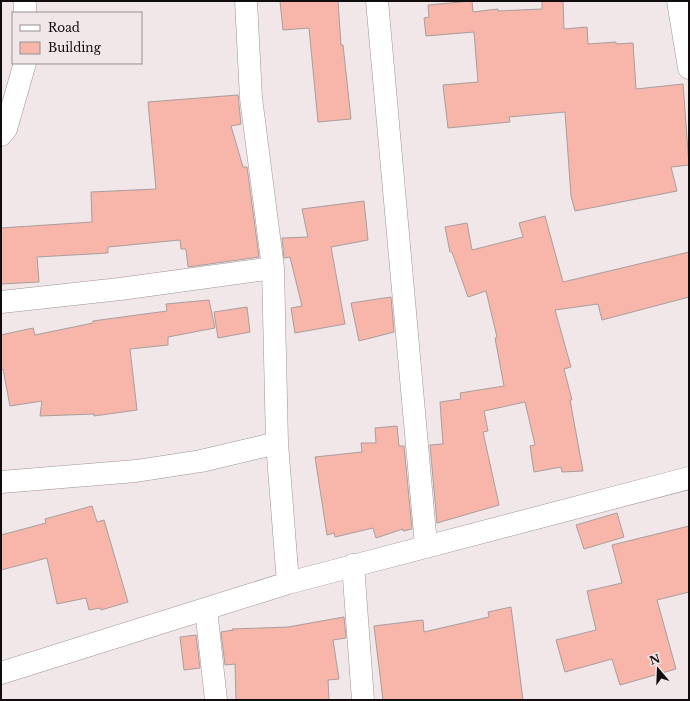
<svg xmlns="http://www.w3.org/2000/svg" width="690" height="701" font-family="'Libre Baskerville',serif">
  <rect width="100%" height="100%" fill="#f1e6e8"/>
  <path fill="#f8b6ab" stroke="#a89e9c" d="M 280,1 L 338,1 L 341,45 L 343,45 L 351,119 L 318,122 L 309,28 L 283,30 Z
    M 472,1 L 473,12 L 498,9 L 498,11 L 542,9 L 542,1 L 563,1 L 564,29 L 587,27 L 588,44 L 616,42 L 616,44 L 633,43 L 636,89 L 683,84 L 689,165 L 671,167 L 677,191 L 575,211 L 571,196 L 565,112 L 509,117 L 510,122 L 448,128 L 443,85 L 478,82 L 474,32 L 426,36 L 424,18 L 429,17 L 428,5 Z
    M 238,95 L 241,124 L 231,126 L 243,167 L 247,167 L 259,257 L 188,267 L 186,249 L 181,249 L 180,240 L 108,247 L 108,253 L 37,257 L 39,282 L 1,284 L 1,228 L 92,222 L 91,192 L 156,189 L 148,102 Z
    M 364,201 L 368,240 L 331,247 L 345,324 L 295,333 L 291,308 L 302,306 L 290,257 L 284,258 L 282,238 L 308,237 L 302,209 Z
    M 545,216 L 563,282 L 689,252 L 689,297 L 602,320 L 598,304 L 555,310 L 571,367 L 564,369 L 572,400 L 570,400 L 583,471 L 562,472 L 561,467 L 534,472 L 530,446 L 535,445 L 525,402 L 484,411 L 488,431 L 483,432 L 499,505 L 437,523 L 430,445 L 443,444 L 440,402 L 461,399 L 460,393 L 504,386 L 495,338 L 497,337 L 486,291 L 468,297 L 452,252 L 450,252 L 445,227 L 467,223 L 472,250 L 523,237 L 519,223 Z
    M 391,297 L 394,332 L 359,341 L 351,303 Z
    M 209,300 L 215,328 L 168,337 L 168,345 L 130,349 L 137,410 L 94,416 L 94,414 L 40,416 L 42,401 L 10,406 L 3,369 L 1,370 L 1,335 L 33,328 L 35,335 L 93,323 L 93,321 L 167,311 L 166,304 Z
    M 247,307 L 250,332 L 218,338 L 214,312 Z
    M 397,426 L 399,446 L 404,446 L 412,529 L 403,531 L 403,529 L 376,538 L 373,528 L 335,537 L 334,533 L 327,535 L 315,457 L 362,452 L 361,443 L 376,443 L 375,428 Z
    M 92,506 L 97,522 L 104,520 L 128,602 L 101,610 L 100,608 L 89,610 L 86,598 L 57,604 L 47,558 L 1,570 L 1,535 L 46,523 L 45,519 Z
    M 617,513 L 624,537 L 584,549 L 576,525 Z
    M 689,526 L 689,592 L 657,600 L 676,669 L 620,685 L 612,659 L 565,672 L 556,640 L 596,630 L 587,591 L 622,583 L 612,545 Z
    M 511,607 L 523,700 L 383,700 L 374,626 L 423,620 L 424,632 L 489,617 L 488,612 Z
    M 344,617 L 346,638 L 333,640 L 339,679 L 328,680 L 329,700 L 236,700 L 235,664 L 225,665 L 221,632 L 233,630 L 232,629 L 288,627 Z
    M 196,635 L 200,668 L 184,670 L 180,637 Z"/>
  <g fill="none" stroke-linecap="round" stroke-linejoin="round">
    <g stroke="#9e9495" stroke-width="23">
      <path id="minor" d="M 25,1 L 25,13
        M 246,1 L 251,98 L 273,268 L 277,443 L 288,583
        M 377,1 L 426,545
        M 678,1 L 689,68
        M 1,135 L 6,129 L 25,63
        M 1,302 L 120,289 L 273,268
        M 1,482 L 136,471 L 201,461 L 277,443
        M 353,565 L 363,700
        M 206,609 L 216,700
        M 1,673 L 288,583 L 689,478"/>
    </g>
    <use href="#minor" stroke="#fff" stroke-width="22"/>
  </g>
  <rect width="690" height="701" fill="none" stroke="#110d0e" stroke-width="4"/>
  <rect x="12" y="12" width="130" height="52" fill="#f1e6e8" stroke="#978f91"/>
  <rect x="20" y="25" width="20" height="6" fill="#ffffff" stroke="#978f91"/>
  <text x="48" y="32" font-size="12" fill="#110d0e">Road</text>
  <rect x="20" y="42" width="20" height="12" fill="#f8b6ab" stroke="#978f91"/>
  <text x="48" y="52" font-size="12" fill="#110d0e">Building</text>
  <g transform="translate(658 669) rotate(341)" stroke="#f1e6e8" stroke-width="3" paint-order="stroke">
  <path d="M0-3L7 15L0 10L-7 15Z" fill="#110d0e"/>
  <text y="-6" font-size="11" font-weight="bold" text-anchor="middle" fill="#110d0e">N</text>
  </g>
</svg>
